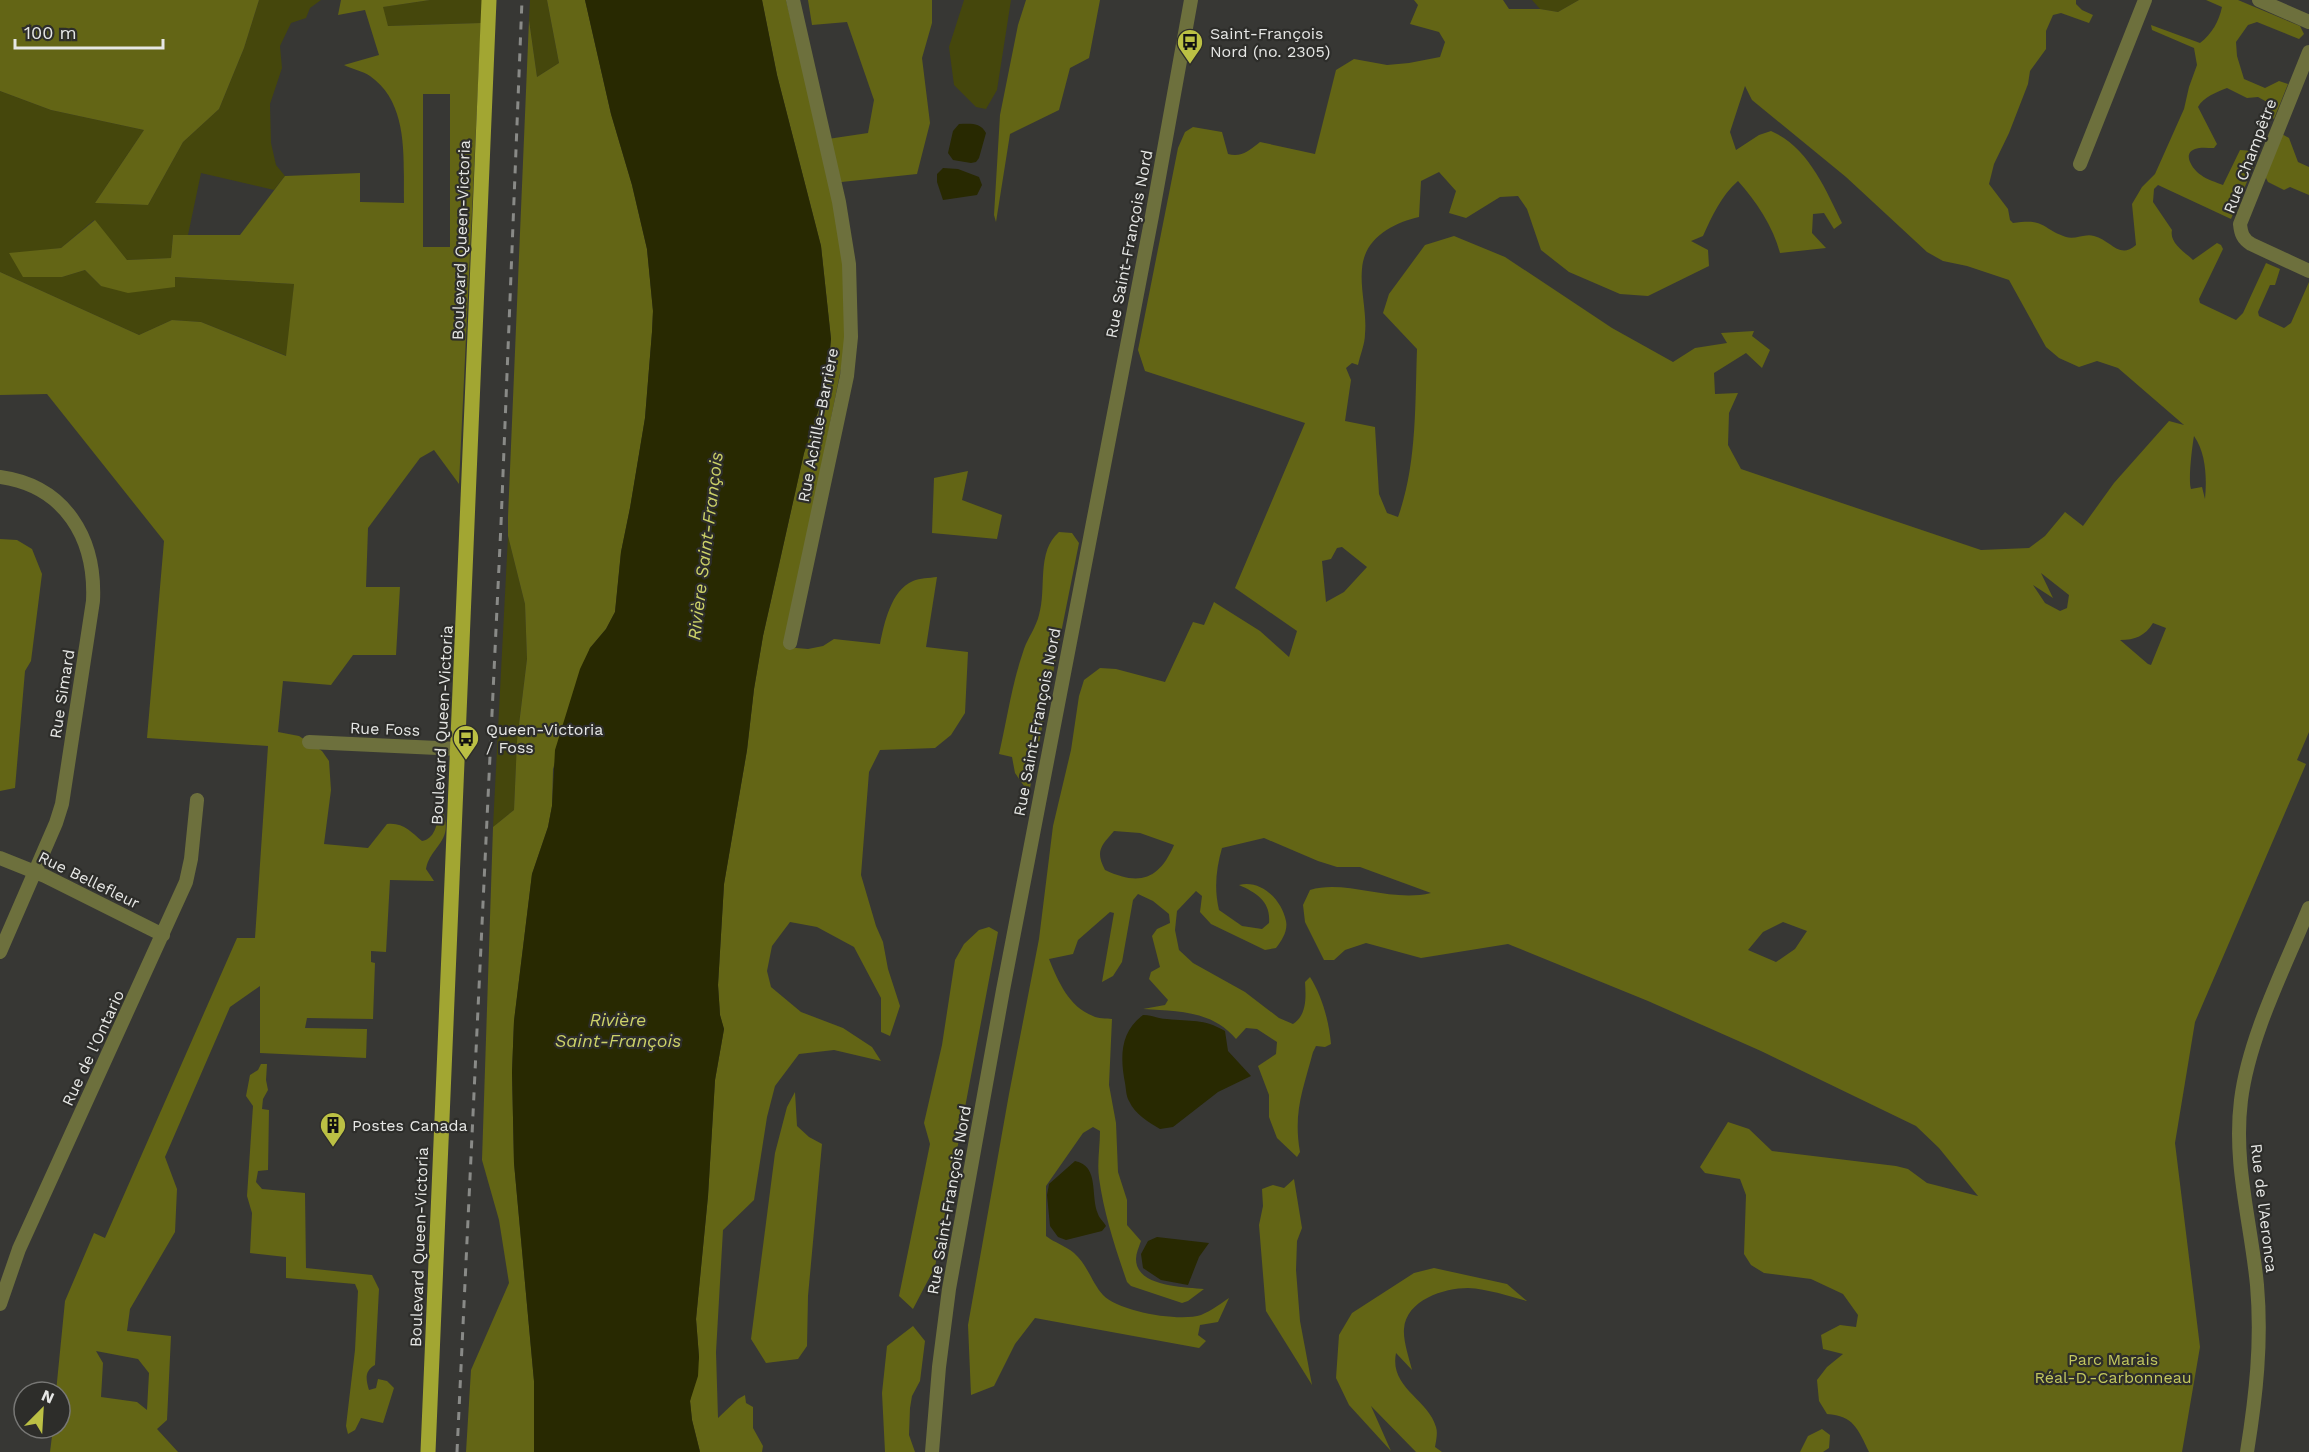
<svg xmlns="http://www.w3.org/2000/svg" width="2309" height="1452" font-family="'Work Sans',sans-serif">
  <rect width="100%" height="100%" fill="#373734"/>
  <path fill="#45470c" d="M 259,0 L 321,0 L 310,8 L 306,18 L 291,23 L 280,46 L 282,68 L 270,104 L 271,143 L 276,165 L 285,176 L 274,190 L 201,173 L 188,235 L 173,235 L 171,258 L 127,260 L 94,220 L 61,248 L 9,254 L 62,277 L 85,270 L 101,286 L 175,287 L 174,277 L 294,284 L 287,356 L 201,322 L 172,320 L 139,335 L 0,272 L 0,91 L 51,110 L 144,130 L 95,203 L 148,205 L 183,142 L 219,109 L 244,48 Z
    M 430,0 L 482,0 L 481,23 L 388,26 L 382,7 Z
    M 530,0 L 547,0 L 559,63 L 537,77 L 529,20 Z
    M 964,0 L 1011,0 L 997,90 L 986,109 L 976,107 L 954,85 L 949,47 Z
    M 1532,0 L 1579,0 L 1558,12 L 1540,9 Z
    M 508,536 L 525,604 L 527,659 L 517,741 L 514,810 L 493,827 Z"/>
  <path fill="#636515" fill-rule="evenodd" d="M 0,0 L 259,0 L 244,48 L 219,109 L 183,142 L 148,205 L 95,203 L 144,130 L 51,110 L 0,91 Z
    M 341,0 L 430,0 L 383,7 L 388,26 L 481,23 L 459,484 L 434,450 L 420,458 L 368,528 L 366,587 L 400,587 L 396,655 L 353,655 L 331,685 L 283,681 L 278,732 L 299,736 L 322,751 L 329,761 L 331,790 L 324,844 L 368,848 L 387,824 C 403,822 411,832 422,841 C 435,839 437,824 439,813 L 443,812 C 454,842 430,846 426,869 L 434,881 L 390,880 L 386,952 L 371,951 L 371,962 L 375,963 L 373,1019 L 307,1018 L 305,1028 L 367,1029 L 366,1058 L 260,1053 L 260,986 L 230,1007 L 165,1157 L 177,1189 L 175,1232 L 130,1309 L 127,1331 L 171,1336 L 167,1420 L 157,1429 L 178,1452 L 50,1452 L 53,1428 L 60,1428 L 60,1392 L 56,1392 L 65,1301 L 94,1233 L 105,1238 L 237,938 L 255,938 L 268,746 L 147,738 L 164,541 L 47,394 L 0,395 L 0,272 L 139,335 L 172,320 L 201,322 L 286,356 L 294,284 L 175,277 L 175,287 L 128,293 L 101,286 L 85,270 L 62,277 L 23,277 L 9,253 L 61,248 L 95,220 L 127,260 L 171,258 L 173,235 L 240,235 L 285,176 L 360,173 L 360,202 L 404,203 C 403,160 410,104 370,76 C 363,71 352,69 344,65 L 379,55 L 365,10 L 338,15 ZM 423,94 L 450,94 L 450,247 L 423,247 ZM 96,1351 L 138,1359 L 149,1373 L 147,1410 L 137,1402 L 101,1397 L 103,1363 Z
    M 547,0 L 585,0 L 611,114 L 632,185 L 647,249 L 653,311 L 652,332 L 645,418 L 630,508 L 621,552 L 615,612 L 606,629 L 590,648 L 553,769 L 552,806 L 548,827 L 532,874 L 514,1021 L 512,1072 L 514,1163 L 534,1381 L 534,1452 L 466,1452 L 471,1370 L 509,1283 L 499,1220 L 482,1160 L 493,827 L 514,810 L 517,741 L 527,659 L 525,604 L 508,536 L 508,517 L 529,20 L 537,77 L 559,63 Z
    M 762,0 L 786,0 L 821,140 L 868,133 L 874,100 L 847,22 L 812,25 L 808,0 L 932,0 L 932,23 L 922,58 L 930,123 L 917,174 L 832,183 L 847,293 L 844,354 L 785,647 L 808,649 L 823,646 L 834,639 L 880,644 C 884,624 891,590 913,581 C 920,578 929,578 937,577 L 926,647 L 968,652 L 965,713 L 951,735 L 935,748 L 880,750 L 869,772 L 861,875 L 876,926 L 883,942 L 888,969 L 900,1006 L 890,1036 L 881,1032 L 881,998 L 854,947 L 817,927 L 790,922 L 772,946 L 767,971 L 771,987 L 801,1012 L 843,1028 L 872,1047 L 881,1061 L 834,1050 L 799,1054 L 775,1086 L 767,1117 L 754,1200 L 723,1230 L 716,1352 L 718,1418 L 738,1399 L 745,1395 L 746,1403 L 753,1407 L 753,1428 L 763,1446 L 762,1452 L 700,1452 L 692,1420 L 690,1401 L 699,1357 L 696,1319 L 708,1196 L 715,1080 L 724,1029 L 720,1015 L 718,985 L 724,884 L 747,750 L 754,689 L 763,636 L 804,453 L 821,404 L 828,371 L 831,339 L 821,246 L 777,75 Z
    M 1026,0 L 1100,0 L 1089,58 L 1070,68 L 1059,110 L 1010,134 L 996,222 L 994,215 L 1000,115 L 1018,25 Z
    M 1414,0 L 1503,0 L 1509,9 L 1540,9 L 1558,12 L 1579,0 L 2076,0 L 2076,4 L 2082,10 L 2093,15 L 2089,23 L 2061,13 L 2053,15 L 2046,31 L 2046,49 L 2030,71 L 2028,84 L 2009,133 L 1994,164 L 1989,184 L 2008,209 L 2010,220 L 2013,223 C 2045,218 2041,228 2066,237 C 2075,240 2085,233 2094,236 C 2111,240 2119,260 2136,245 L 2132,204 L 2142,187 L 2155,174 L 2184,109 L 2189,87 L 2197,65 L 2194,48 L 2152,30 L 2151,25 L 2200,43 C 2212,34 2219,21 2222,7 L 2206,0 L 2238,0 L 2300,26 L 2304,34 L 2299,39 L 2257,22 L 2248,25 L 2236,42 L 2237,56 L 2244,79 L 2265,88 L 2279,81 L 2288,84 L 2274,119 L 2265,112 L 2267,102 L 2258,97 L 2247,98 L 2227,88 C 2217,92 2203,97 2198,107 L 2217,144 L 2214,148 C 2208,148 2200,147 2195,149 C 2181,154 2194,171 2201,175 C 2207,180 2216,182 2223,185 L 2240,150 L 2254,151 L 2258,156 L 2231,219 L 2158,185 L 2154,189 L 2153,202 L 2172,230 C 2169,243 2185,252 2193,260 L 2217,243 L 2221,245 L 2223,249 L 2199,299 L 2200,303 L 2236,320 L 2243,313 L 2266,263 L 2280,269 L 2275,285 L 2270,285 L 2258,312 L 2259,316 L 2284,328 L 2291,323 L 2309,282 L 2309,732 L 2297,760 L 2306,764 L 2195,1022 L 2175,1143 L 2200,1347 L 2182,1452 L 1869,1452 C 1858,1429 1854,1416 1827,1414 L 1819,1401 L 1817,1380 L 1827,1367 L 1843,1354 L 1823,1349 L 1821,1335 L 1840,1325 L 1856,1327 L 1858,1315 L 1843,1294 L 1811,1279 L 1764,1273 L 1751,1265 L 1744,1254 L 1746,1195 L 1740,1179 L 1705,1173 L 1700,1167 L 1728,1122 L 1749,1129 L 1772,1151 L 1896,1166 L 1908,1169 L 1927,1183 L 1978,1196 L 1939,1148 L 1916,1126 L 1761,1051 L 1648,1001 L 1508,944 L 1421,958 L 1366,943 L 1345,950 L 1334,960 L 1324,960 L 1305,922 L 1303,905 L 1310,890 C 1346,879 1390,903 1431,893 L 1360,867 L 1337,867 L 1318,861 L 1264,838 L 1222,848 C 1216,869 1214,889 1219,910 L 1242,926 L 1262,929 L 1269,923 C 1271,902 1257,893 1239,885 C 1261,879 1282,900 1286,921 C 1288,931 1282,940 1276,948 L 1265,950 L 1211,924 L 1200,912 L 1202,896 L 1196,891 L 1177,911 L 1175,930 L 1179,950 L 1193,963 L 1245,992 L 1279,1018 L 1293,1024 C 1307,1015 1306,997 1305,982 L 1310,977 C 1322,996 1329,1021 1331,1044 L 1325,1047 L 1316,1046 L 1313,1052 C 1303,1090 1293,1112 1300,1152 L 1297,1157 L 1277,1138 L 1269,1117 L 1269,1095 L 1258,1066 L 1276,1054 L 1277,1042 L 1257,1029 L 1246,1028 L 1236,1039 C 1213,1011 1178,1011 1143,1009 L 1165,1005 L 1168,1000 L 1149,979 L 1151,972 L 1160,967 L 1152,936 L 1157,929 L 1170,923 L 1169,914 L 1153,901 L 1138,894 L 1133,900 L 1122,962 L 1113,976 L 1102,982 L 1114,913 L 1110,912 L 1078,940 L 1073,954 L 1049,959 C 1058,981 1069,1007 1093,1016 C 1098,1019 1106,1018 1112,1019 L 1109,1085 L 1116,1123 L 1118,1172 L 1127,1200 L 1127,1225 L 1141,1241 C 1139,1247 1136,1253 1136,1259 C 1136,1287 1184,1287 1204,1289 L 1188,1301 L 1182,1303 L 1131,1286 L 1127,1282 C 1115,1247 1104,1214 1099,1178 C 1097,1163 1100,1146 1100,1131 L 1093,1127 L 1083,1133 L 1046,1186 L 1046,1236 C 1055,1243 1066,1246 1074,1253 C 1087,1264 1092,1283 1103,1295 C 1119,1312 1180,1322 1201,1315 C 1211,1311 1220,1304 1229,1298 L 1218,1322 L 1200,1325 L 1198,1335 L 1206,1341 L 1199,1348 L 1035,1318 L 1015,1344 L 994,1386 L 971,1395 L 968,1325 L 1009,1094 L 1039,939 L 1053,826 L 1071,750 L 1079,696 L 1084,680 L 1100,668 L 1116,669 L 1165,682 L 1193,622 L 1204,625 L 1214,602 L 1260,631 L 1289,657 L 1297,631 L 1235,588 L 1305,423 L 1145,371 L 1138,350 L 1178,148 L 1185,132 L 1193,127 L 1222,132 L 1228,154 C 1241,158 1250,150 1260,142 L 1315,154 L 1336,70 L 1354,59 L 1387,65 L 1409,63 L 1440,57 L 1445,42 L 1439,32 L 1410,24 L 1418,5 ZM 1745,86 L 1752,100 L 1846,177 L 1927,252 L 1943,261 L 1967,266 L 2009,280 L 2046,347 L 2059,358 L 2079,367 L 2097,361 L 2118,368 L 2184,425 L 2169,421 L 2114,483 L 2083,526 L 2065,512 L 2045,536 L 2029,548 L 1981,550 L 1741,469 L 1728,445 L 1729,413 L 1738,393 L 1715,394 L 1714,373 L 1746,353 L 1762,368 L 1770,350 L 1752,336 L 1754,331 L 1721,333 L 1727,343 L 1695,348 L 1673,362 L 1612,328 L 1505,257 L 1454,236 L 1425,245 L 1389,294 L 1383,313 L 1417,349 C 1415,404 1417,465 1398,517 L 1387,513 L 1379,494 L 1375,427 L 1345,421 L 1351,380 L 1346,368 L 1352,363 L 1358,365 C 1360,355 1365,344 1365,334 C 1367,312 1360,290 1362,269 C 1364,238 1393,223 1419,217 L 1421,181 L 1439,172 L 1456,191 L 1449,213 L 1466,218 L 1500,197 L 1518,196 L 1527,209 L 1541,250 L 1569,272 L 1620,294 L 1648,296 L 1709,266 L 1708,250 L 1691,241 L 1703,236 C 1712,216 1721,196 1738,181 C 1756,201 1773,226 1780,253 L 1826,248 L 1812,233 L 1813,214 L 1824,213 L 1834,229 L 1842,223 C 1825,188 1808,147 1771,131 L 1759,135 L 1736,150 L 1730,132 ZM 2194,436 C 2206,453 2207,478 2205,499 L 2202,487 L 2191,489 C 2188,481 2192,447 2194,436 ZM 1342,547 L 1367,567 L 1344,592 L 1326,602 L 1322,561 L 1331,559 L 1337,548 ZM 2041,573 L 2069,595 L 2067,608 L 2060,611 L 2045,603 L 2033,585 L 2053,598 ZM 2153,623 L 2166,628 L 2151,665 L 2148,664 L 2120,640 C 2135,640 2145,636 2153,623 ZM 1114,831 L 1140,833 L 1174,845 C 1159,880 1139,886 1105,870 C 1095,851 1101,846 1114,831 ZM 1783,922 L 1807,931 L 1795,949 L 1776,962 L 1748,950 L 1763,932 Z
    M 2282,134 L 2289,138 L 2298,162 L 2309,167 L 2309,195 L 2290,187 L 2284,190 L 2268,182 L 2265,176 Z
    M 968,471 L 962,500 L 1002,515 L 997,539 L 932,533 L 934,478 Z
    M 1059,532 L 1072,533 L 1079,543 L 1029,793 L 1015,773 L 1012,757 L 999,754 C 1007,720 1012,683 1024,649 C 1028,638 1036,627 1039,615 C 1047,588 1036,552 1059,532 Z
    M 0,539 L 17,540 L 32,549 L 42,574 L 31,661 L 25,671 L 15,788 L 0,791 Z
    M 989,927 L 998,932 L 935,1267 L 913,1309 L 899,1296 L 930,1144 L 924,1123 L 942,1045 L 955,960 L 964,944 L 979,930 Z
    M 261,1064 L 267,1064 L 266,1080 L 268,1090 L 263,1099 L 262,1109 L 269,1110 L 268,1170 L 258,1171 L 256,1182 L 262,1189 L 305,1193 L 306,1268 L 372,1275 L 379,1289 L 375,1365 C 364,1371 366,1380 369,1390 L 376,1388 L 378,1379 L 387,1381 L 394,1388 L 383,1423 L 361,1418 L 355,1430 L 348,1434 L 346,1426 L 355,1350 L 358,1291 L 355,1284 L 286,1278 L 286,1257 L 250,1253 L 252,1213 L 247,1196 L 253,1106 L 246,1096 L 250,1075 L 258,1070 Z
    M 795,1092 L 797,1126 L 809,1137 L 822,1144 L 808,1296 L 807,1346 L 798,1359 L 766,1363 L 751,1339 L 775,1153 L 787,1107 Z
    M 1294,1179 L 1302,1228 L 1297,1241 L 1296,1270 L 1300,1321 L 1312,1385 L 1266,1311 L 1259,1225 L 1263,1206 L 1262,1189 L 1273,1185 L 1284,1188 Z
    M 1434,1268 L 1507,1284 L 1527,1301 C 1508,1296 1488,1289 1468,1288 C 1444,1288 1406,1300 1404,1329 C 1403,1341 1409,1358 1412,1370 L 1396,1353 C 1389,1388 1428,1399 1436,1427 C 1438,1433 1436,1441 1435,1447 L 1442,1452 L 1416,1452 L 1371,1406 L 1391,1451 L 1349,1405 L 1336,1378 L 1339,1335 L 1352,1313 L 1414,1273 Z
    M 913,1326 L 925,1341 L 920,1381 L 912,1396 L 910,1408 L 909,1435 L 915,1452 L 885,1452 L 882,1393 L 887,1346 Z
    M 1822,1429 L 1830,1435 L 1829,1448 L 1823,1452 L 1800,1452 L 1808,1436 Z"/>
  <path fill="#282901" d="M 585,0 L 762,0 L 777,75 L 821,246 L 831,339 L 826,388 L 804,453 L 763,636 L 754,689 L 747,750 L 724,884 L 718,985 L 720,1015 L 724,1029 L 715,1080 L 708,1196 L 696,1319 L 699,1357 L 698,1376 L 690,1401 L 692,1420 L 700,1452 L 534,1452 L 534,1381 L 514,1163 L 512,1072 L 514,1021 L 532,874 L 548,827 L 552,806 L 555,750 L 580,669 L 590,648 L 606,629 L 615,612 L 621,552 L 630,508 L 645,418 L 652,332 L 653,311 L 647,249 L 632,185 L 611,114 Z
    M 959,124 C 970,124 980,122 986,133 L 979,158 L 976,162 L 971,163 L 953,160 L 948,153 L 953,131 Z
    M 943,168 L 958,169 L 979,177 L 982,185 L 977,195 L 943,200 L 937,182 L 937,174 Z
    M 1143,1015 C 1152,1015 1159,1019 1167,1019 C 1191,1022 1203,1018 1225,1031 L 1228,1051 L 1251,1076 L 1218,1092 L 1173,1127 L 1160,1129 C 1148,1122 1135,1114 1129,1101 C 1126,1096 1126,1088 1125,1083 C 1120,1057 1120,1032 1143,1015 Z
    M 1075,1161 C 1100,1166 1090,1196 1098,1214 C 1099,1218 1104,1222 1106,1226 L 1102,1231 L 1066,1240 L 1058,1237 L 1050,1226 L 1047,1195 L 1049,1184 Z
    M 1157,1237 L 1209,1243 L 1199,1257 L 1188,1285 L 1161,1280 L 1143,1268 L 1141,1254 L 1148,1241 Z"/>
  <g fill="none" stroke-linecap="round" stroke-linejoin="round">
    <path stroke="#6d703d" stroke-width="14" d="M 2259,0 L 2309,22
      M 2309,52 L 2240,224 C 2241,234 2243,239 2251,244 L 2309,271
      M 2080,164 L 2145,0
      M 0,477 C 65,486 96,538 93,601 L 62,804 L 56,823 L 0,952
      M 790,643 L 847,376 L 851,337 L 849,264 L 839,202 L 793,0
      M 309,742 L 459,749
      M 0,858 L 45,876 L 163,935
      M 0,1304 L 19,1249 L 186,882 L 191,859 L 197,800
      M 932,1452 L 939,1367 L 949,1289 L 1003,990 L 1152,216 L 1191,0
      M 2247,1452 C 2256,1396 2262,1342 2257,1285 C 2251,1222 2233,1164 2241,1100 C 2249,1036 2285,967 2309,908"/>
    <path stroke="#a2a632" stroke-width="15" d="M 428,1452 L 489,0"/>
    <path stroke="#898a87" stroke-width="3" stroke-dasharray="8 8" stroke-linecap="butt" d="M 457,1452 L 501,524 L 522,0"/>
  </g>
  <defs>
    <g id="bus-pin" transform="scale(1.35)"><path d="M0 17L-7.5 6A9.5 9.5 0 1 1 7.5 6Z" fill="#bbc044" stroke="#2d2d2a"/><path d="M-5-6H5V4H4V6H2V4H-2V6H-4V4H-5ZM-3.5-4V0h7V-4ZM-3.5 1.2v1.5H-2V1.2ZM2 1.2v1.5H3.5V1.2Z" fill="#111"/></g>
    <g id="building-pin" transform="scale(1.35)"><path d="M0 17L-7.5 6A9.5 9.5 0 1 1 7.5 6Z" fill="#bbc044" stroke="#2d2d2a"/><path d="M-4-6H4V6H1V3H-1V6H-4ZM-2.5-4.3h1.7v1.8h-1.7ZM.8-4.3h1.7v1.8H.8ZM-2.5-1h1.7V.8h-1.7ZM.8-1h1.7V.8H.8Z" fill="#111"/></g>
  </defs>
  <g fill-rule="evenodd">
    <use href="#bus-pin" x="1190" y="42"/>
    <use href="#bus-pin" x="466" y="738"/>
    <use href="#building-pin" x="333" y="1125"/>
  </g>
  <g text-anchor="middle" dominant-baseline="central" stroke-width="4.5" stroke-linejoin="round" paint-order="stroke">
    <g font-size="16" fill="#e6e7e5" stroke="#2d2d2a" text-anchor="start">
      <text x="1210" y="33">Saint-François<tspan x="1210" dy="18">Nord (no. 2305)</tspan></text>
      <text x="486" y="729">Queen-Victoria<tspan x="486" dy="18">/ Foss</tspan></text>
      <text x="352" y="1125">Postes Canada</text>
    </g>
    <g font-size="16" fill="#e6e7e5" stroke="#2d2d2a">
      <text transform="translate(2250 156) rotate(-69)">Rue Champêtre</text>
      <text transform="translate(461 240) rotate(-88)">Boulevard Queen-Victoria</text>
      <text transform="translate(1129 244) rotate(-79)">Rue Saint-François Nord</text>
      <text transform="translate(818 425) rotate(-79)">Rue Achille-Barrière</text>
      <text transform="translate(62 694) rotate(-81)">Rue Simard</text>
      <text transform="translate(1037 722) rotate(-79)">Rue Saint-François Nord</text>
      <text transform="translate(442 725) rotate(-87)">Boulevard Queen-Victoria</text>
      <text transform="translate(385 729) rotate(2)">Rue Foss</text>
      <text transform="translate(89 880) rotate(26)">Rue Bellefleur</text>
      <text transform="translate(93 1048) rotate(-65)">Rue de l'Ontario</text>
      <text transform="translate(949 1200) rotate(-80)">Rue Saint-François Nord</text>
      <text transform="translate(2264 1208) rotate(83)">Rue de l'Aeronca</text>
      <text transform="translate(419 1247) rotate(-88)">Boulevard Queen-Victoria</text>
    </g>
    <g font-size="16" fill="#c3c85f" stroke="#2d2d2a">
      <text x="2113" y="1359">Parc Marais<tspan x="2113" dy="18">Réal-D.-Carbonneau</tspan></text>
    </g>
    <g font-size="18" font-style="italic" fill="#ccd168" stroke="#2d2d2a">
      <text transform="translate(705 546) rotate(-83)">Rivière Saint-François</text>
      <text x="618" y="1019">Rivière<tspan x="618" dy="21">Saint-François</tspan></text>
    </g>
  </g>
  <g transform="translate(42 1410) rotate(24)"><circle r="28" fill="#2d2d2a" stroke="#777775" stroke-width="1.5"/>
  <path d="M0-4.5L10 22L0 15L-10 22Z" fill="#bbc044"/>
  <text y="-9" font-size="16" font-weight="bold" text-anchor="middle" fill="#e6e7e5">N</text>
  </g>
  <path d="M15 39v9h148v-9" fill="none" stroke="#e6e7e5" stroke-width="3"/>
  <text x="24" y="39" font-size="18" fill="#e6e7e5" stroke="#2d2d2a" stroke-width="4.5" paint-order="stroke">100 m</text>
</svg>
